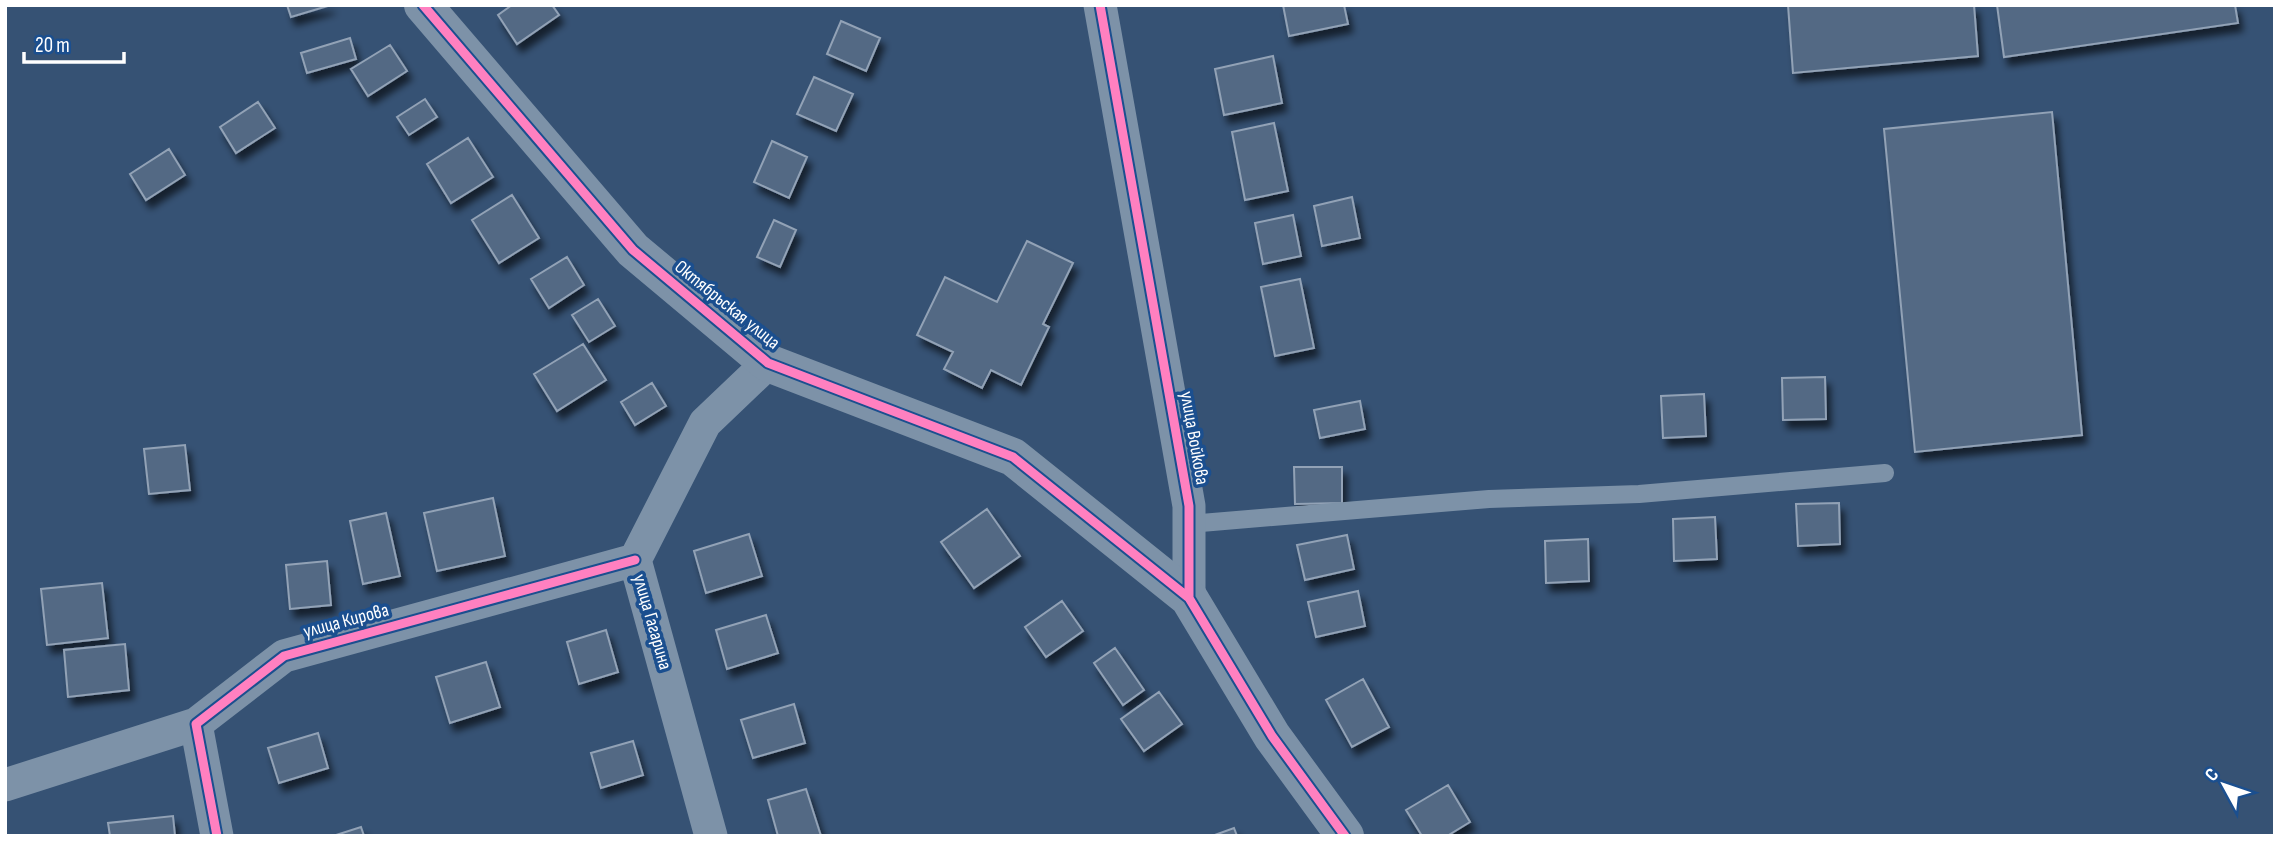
<svg xmlns="http://www.w3.org/2000/svg" width="2280" height="841" font-family="'Sofia Sans Condensed',sans-serif">
  <defs>
    <filter id="shadow"><feDropShadow dx="4.5" dy="8" stdDeviation="3.5" flood-color="#0009"/></filter>
  </defs>
  <rect width="100%" height="100%" fill="#365274"/>
  <path fill="#526984" stroke="#92a2b6" stroke-width="2" filter="url(#shadow)" d="M 287,5 L 331,5 L 291,17 Z
    M 512,5 L 552,5 L 559,15 L 517,44 L 498,15 Z
    M 1283,5 L 1344,5 L 1348,24 L 1289,36 Z
    M 1788,5 L 1974,5 L 1978,56 L 1793,73 Z
    M 1997,5 L 2235,5 L 2238,23 L 2004,57 Z
    M 841,21 L 880,38 L 866,71 L 827,54 Z
    M 350,38 L 356,59 L 307,73 L 301,53 Z
    M 390,45 L 407,71 L 368,96 L 351,69 Z
    M 1273,56 L 1282,103 L 1224,115 L 1215,69 Z
    M 814,77 L 853,94 L 836,131 L 797,114 Z
    M 425,99 L 437,117 L 409,135 L 397,117 Z
    M 258,102 L 275,128 L 236,153 L 220,127 Z
    M 2052,112 L 2082,435 L 1915,452 L 1884,129 Z
    M 1274,123 L 1288,191 L 1245,200 L 1232,132 Z
    M 468,138 L 493,177 L 451,203 L 427,164 Z
    M 772,141 L 807,157 L 789,198 L 754,182 Z
    M 169,149 L 185,175 L 146,200 L 130,174 Z
    M 512,195 L 539,238 L 499,263 L 472,220 Z
    M 1352,197 L 1360,238 L 1322,246 L 1314,206 Z
    M 1293,215 L 1301,256 L 1263,264 L 1255,223 Z
    M 774,220 L 796,230 L 780,267 L 757,257 Z
    M 1027,241 L 1073,263 L 1043,324 L 1049,327 L 1021,385 L 991,370 L 982,388 L 944,369 L 953,352 L 917,335 L 945,277 L 997,302 Z
    M 567,257 L 584,285 L 549,308 L 531,279 Z
    M 1300,279 L 1314,348 L 1275,356 L 1261,287 Z
    M 598,299 L 615,326 L 589,342 L 572,315 Z
    M 583,344 L 606,380 L 557,411 L 534,374 Z
    M 1825,377 L 1826,419 L 1783,420 L 1782,378 Z
    M 652,383 L 666,406 L 635,425 L 621,402 Z
    M 1704,394 L 1706,436 L 1663,438 L 1661,396 Z
    M 1360,401 L 1365,429 L 1320,438 L 1314,410 Z
    M 185,445 L 190,490 L 149,494 L 144,449 Z
    M 1294,467 L 1342,467 L 1342,503 L 1295,504 Z
    M 493,498 L 505,556 L 437,571 L 424,513 Z
    M 1839,503 L 1840,544 L 1798,546 L 1796,504 Z
    M 987,509 L 1020,556 L 974,588 L 941,542 Z
    M 386,513 L 400,576 L 363,584 L 350,521 Z
    M 1715,517 L 1717,559 L 1674,561 L 1673,519 Z
    M 749,534 L 762,576 L 706,593 L 694,551 Z
    M 1347,535 L 1354,569 L 1305,580 L 1297,545 Z
    M 1588,539 L 1589,581 L 1546,583 L 1545,541 Z
    M 327,561 L 331,605 L 290,609 L 286,565 Z
    M 102,583 L 108,638 L 47,645 L 41,589 Z
    M 1358,591 L 1365,626 L 1316,637 L 1308,602 Z
    M 1062,601 L 1083,631 L 1046,657 L 1025,627 Z
    M 766,615 L 778,653 L 727,669 L 716,630 Z
    M 606,630 L 618,672 L 579,684 L 567,642 Z
    M 125,644 L 129,690 L 68,697 L 64,650 Z
    M 1115,648 L 1144,690 L 1123,705 L 1094,663 Z
    M 486,662 L 500,707 L 450,723 L 436,677 Z
    M 1363,679 L 1389,727 L 1352,747 L 1326,700 Z
    M 1159,692 L 1182,724 L 1144,751 L 1121,719 Z
    M 794,704 L 805,743 L 753,758 L 741,720 Z
    M 318,733 L 328,768 L 279,783 L 268,748 Z
    M 633,741 L 643,775 L 601,788 L 591,753 Z
    M 1448,785 L 1470,822 L 1447,836 L 1422,836 L 1406,810 Z
    M 806,789 L 821,836 L 778,836 L 768,800 Z
    M 173,816 L 175,836 L 110,836 L 108,823 Z
    M 361,827 L 364,836 L 333,836 Z
    M 1234,828 L 1237,836 L 1212,836 Z"/>
  <g fill="none" stroke-linecap="round" stroke-linejoin="round">
    <path stroke="#7d92a8" stroke-width="18" d="M 1189,524 L 1489,499 L 1639,494 L 1885,473"/>
    <path stroke="#7d92a8" stroke-width="33" d="M 1100,5 L 1189,506 L 1189,598
      M 5,785 L 196,724
      M 217,836 L 196,724 L 284,656 L 635,560
      M 711,836 L 635,560 L 705,423 L 768,363"/>
    <path stroke="#7d92a8" stroke-width="38" d="M 423,5 L 633,250 L 768,363 L 1013,457 L 1189,598 L 1272,736 L 1345,836"/>
    <g stroke="#1b4f8f" stroke-width="13">
      <path id="cycleway" d="M 423,5 L 633,250 L 768,363 L 1013,457 L 1189,598
        M 1100,5 L 1189,506 L 1189,598 L 1272,736 L 1345,836
        M 217,836 L 196,724 L 284,656 L 635,560"/>
    </g>
    <use href="#cycleway" stroke="#ff80c0" stroke-width="9"/>
  </g>
  <g text-anchor="middle" dominant-baseline="central" stroke-width="7" stroke-linejoin="round" paint-order="stroke">
    <g font-size="19" fill="#fff" stroke="#1b4f8f">
      <text transform="translate(727 305) rotate(39)">Октябрьская улица</text>
      <text transform="translate(1194 438) rotate(80)">улица Войкова</text>
      <text transform="translate(346 621) rotate(-15)">улица Кирова</text>
      <text transform="translate(652 622) rotate(74)">улица Гагарина</text>
    </g>
  </g>
  <rect width="2280" height="841" fill="none" stroke="#ffffff" stroke-width="14"/>
  <g transform="translate(2224 785) rotate(310)" stroke="#1b4f8f" stroke-width="5" paint-order="stroke">
  <path d="M0-5L12 26L0 18L-12 26Z" fill="#ffffff"/>
  <text y="-10" font-size="19" font-weight="bold" text-anchor="middle" fill="#ffffff">С</text>
  </g>
  <path d="M24 52v10h100v-10" fill="none" stroke="#ffffff" stroke-width="3.5"/>
  <text x="35" y="52" font-size="21" fill="#ffffff" stroke="#1b4f8f" stroke-width="5" paint-order="stroke">20 m</text>
</svg>
